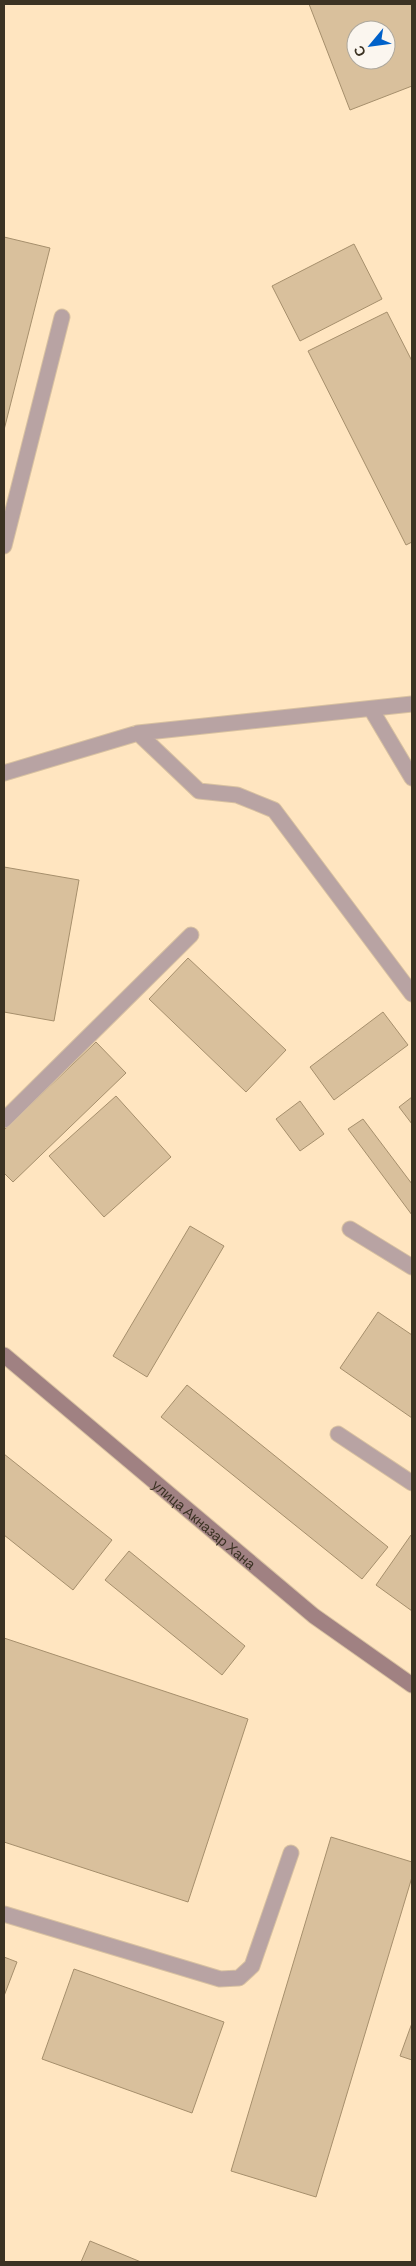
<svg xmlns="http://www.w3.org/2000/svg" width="416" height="2266" font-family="Barlow,sans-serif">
  <rect width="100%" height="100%" fill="#ffe5c0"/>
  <path fill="#d9c09c" stroke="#a68f6c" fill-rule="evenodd" d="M 309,4 L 412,4 L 412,86 L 350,110 ZM 356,30 L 386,30 L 386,60 L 356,60 Z
    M 4,237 L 50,248 L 4,430 Z
    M 354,244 L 382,299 L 300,341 L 272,286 Z
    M 387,312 L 412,361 L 412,542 L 406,545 L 308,351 Z
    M 4,867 L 79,880 L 54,1021 L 4,1012 Z
    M 188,958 L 286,1050 L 246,1092 L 149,999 Z
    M 383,1012 L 408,1045 L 334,1100 L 310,1067 Z
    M 96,1042 L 126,1073 L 13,1182 L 4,1173 L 4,1130 Z
    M 116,1096 L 171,1157 L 104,1217 L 49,1156 Z
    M 412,1097 L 412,1124 L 399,1107 Z
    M 300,1101 L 324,1134 L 300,1151 L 276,1119 Z
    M 363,1119 L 412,1184 L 412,1215 L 348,1129 Z
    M 190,1226 L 224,1246 L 147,1377 L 113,1356 Z
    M 378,1312 L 412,1335 L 412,1418 L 340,1368 Z
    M 187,1385 L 388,1547 L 362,1579 L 161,1417 Z
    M 4,1454 L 112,1540 L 73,1590 L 4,1535 Z
    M 411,1535 L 412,1536 L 412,1611 L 376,1585 Z
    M 129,1551 L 245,1646 L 222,1675 L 105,1580 Z
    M 4,1638 L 248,1719 L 188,1902 L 4,1842 Z
    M 331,1837 L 412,1862 L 412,1877 L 316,2197 L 231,2171 Z
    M 4,1957 L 17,1962 L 4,1996 Z
    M 74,1969 L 224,2022 L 192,2113 L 42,2059 Z
    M 412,2023 L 412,2060 L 400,2056 Z
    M 90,2241 L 141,2262 L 81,2262 Z"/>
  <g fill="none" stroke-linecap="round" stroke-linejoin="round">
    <g stroke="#d8c1a1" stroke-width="17">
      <path id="lane" d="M 4,546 L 62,317
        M 371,709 L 412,778
        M 138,733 L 199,791 L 237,795 L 274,810 L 412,994
        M 4,773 L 138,733 L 412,704
        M 4,1120 L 191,935
        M 350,1229 L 412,1267
        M 338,1434 L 412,1483
        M 4,1914 L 220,1979 L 239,1978 L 252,1966 L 291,1853"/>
    </g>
    <g stroke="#d8c1a1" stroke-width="17">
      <g id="secondary">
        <path id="s1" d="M 4,1355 L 314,1616 L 412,1685"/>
      </g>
    </g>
    <use href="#lane" stroke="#b8a3a3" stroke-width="15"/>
    <use href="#secondary" stroke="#a08182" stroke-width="15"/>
  </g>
  <g text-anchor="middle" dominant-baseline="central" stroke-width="4" stroke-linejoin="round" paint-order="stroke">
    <g font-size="14" fill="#3b3223" stroke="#fbf6ef">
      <text stroke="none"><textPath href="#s1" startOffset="262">улица Акназар Хана</textPath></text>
    </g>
  </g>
  <rect width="416" height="2266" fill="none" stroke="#3b3223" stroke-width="10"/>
  <g transform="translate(371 45) rotate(241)"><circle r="24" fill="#fbf6ef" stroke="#aea89d"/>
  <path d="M0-4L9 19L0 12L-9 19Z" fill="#0061c9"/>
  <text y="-8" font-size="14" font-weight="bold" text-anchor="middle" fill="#3b3223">С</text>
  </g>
</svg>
